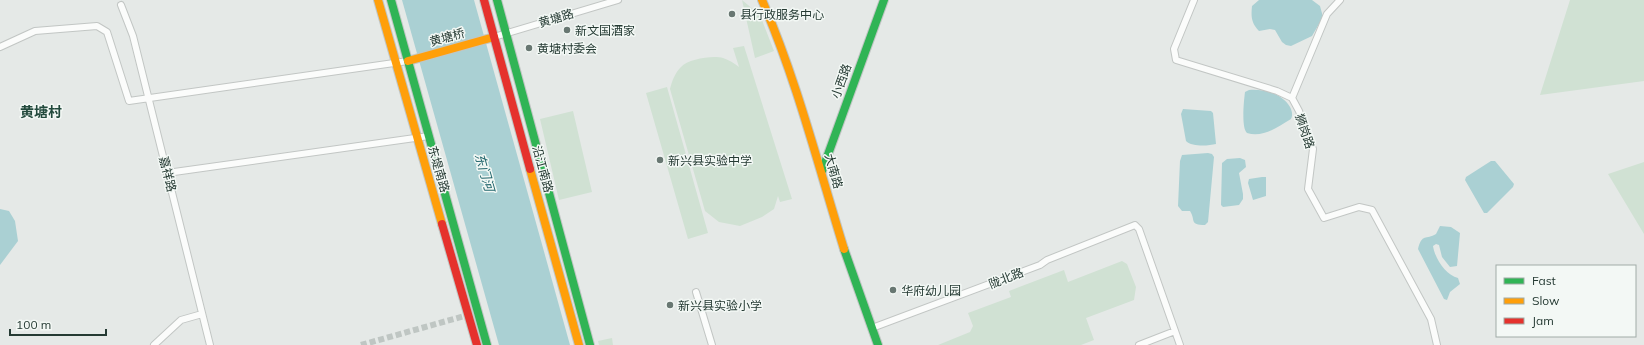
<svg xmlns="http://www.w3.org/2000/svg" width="1644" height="345" font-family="Mulish,'Noto Sans SC',sans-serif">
  <rect width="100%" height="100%" fill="#e5e9e7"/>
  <path fill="#d0e1d3" d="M 742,0 L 760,15 L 774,51 L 755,58 Z
    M 1570,0 L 1644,0 L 1644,81 L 1540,95 Z
    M 744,46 L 792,199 L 780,202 L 778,196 L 774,209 L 762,217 L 740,226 L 719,222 L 705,211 L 670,89 C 672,81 675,73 681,67 C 688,59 713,55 723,58 C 729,60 734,63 739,67 L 733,48 Z
    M 667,87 L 708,233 L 688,239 L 646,93 Z
    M 573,111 L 592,192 L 559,200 L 540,119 Z
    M 1644,162 L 1644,234 L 1608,174 Z
    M 1122,261 L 1127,264 L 1136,287 L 1134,300 L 1086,318 L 1094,340 L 1081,345 L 938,345 L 970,332 L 973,326 L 968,313 L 1011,297 L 1009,291 L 1064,270 L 1068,282 Z
    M 612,338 L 613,345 L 599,345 L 598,341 Z"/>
  <path fill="#aad0d3" d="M 402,0 L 474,0 L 570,345 L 499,345 Z
    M 1259,0 L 1312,0 L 1320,6 L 1323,17 L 1312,36 L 1291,46 L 1286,45 L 1282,42 L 1275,30 L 1270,29 L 1259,31 C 1251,23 1251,16 1252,6 Z
    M 1249,90 C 1264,89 1282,93 1290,107 C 1292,111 1293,115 1291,119 C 1278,127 1263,138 1247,133 C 1241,128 1244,100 1245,92 Z
    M 1183,109 L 1211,111 L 1213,113 L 1216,144 C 1208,146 1192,147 1186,141 L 1181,114 Z
    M 1208,153 L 1212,154 L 1214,157 L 1208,222 L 1205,225 C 1189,225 1196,220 1190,211 L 1182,211 L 1178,206 L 1180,161 L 1182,155 Z
    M 1240,158 L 1245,160 L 1246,167 L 1239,173 L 1243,194 L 1243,199 L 1239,205 L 1223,207 L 1221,205 L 1222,163 L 1227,159 Z
    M 1491,161 L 1495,161 L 1514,184 L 1513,187 L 1487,213 L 1484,213 L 1465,180 L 1466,177 Z
    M 1262,177 L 1266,177 L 1266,196 L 1253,200 L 1248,183 L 1249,179 Z
    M 0,209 L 9,211 L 15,221 L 18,241 L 0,265 Z
    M 1440,226 L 1451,227 L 1460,233 L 1457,266 L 1450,267 L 1442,257 L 1439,245 L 1436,244 L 1433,246 C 1435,259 1446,275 1458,278 L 1460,284 L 1450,292 L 1447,300 L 1444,299 L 1418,249 C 1422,233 1426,240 1436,234 Z"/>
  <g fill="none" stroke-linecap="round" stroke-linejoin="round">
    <path stroke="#bfc6c3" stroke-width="6" stroke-dasharray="6 3" stroke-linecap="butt" d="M 361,345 L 468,315"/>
    <g stroke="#c2c6c4" stroke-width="8">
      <path id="street" d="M 1194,0 L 1174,49 L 1176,60 L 1277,91 L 1292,98 L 1299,111 L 1313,149 L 1308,189 L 1324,218 L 1359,207 L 1372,210 L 1431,319 L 1437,345
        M 121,5 L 133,36 L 210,345
        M 494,37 L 618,0
        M 0,47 L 35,31 L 97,26 L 107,32 L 129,101 L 408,61
        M 1292,98 L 1327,14 L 1340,0
        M 167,173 L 429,136
        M 696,292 L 712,345
        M 872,328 L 1040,265 L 1047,260 L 1135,225 L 1139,229 L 1180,345
        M 154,345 L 181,320 L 202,314
        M 1139,345 L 1175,331"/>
    </g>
    <g stroke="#c1c6c4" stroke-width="10">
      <path id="fast" d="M 391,0 L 487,345
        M 497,0 L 590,345
        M 822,171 L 884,0
        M 844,249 L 878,345"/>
    </g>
    <g stroke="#c1c6c4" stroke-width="10">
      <path id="slow" d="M 378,0 L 442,224
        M 762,0 C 797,81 818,165 844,249
        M 408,61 L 494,37
        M 530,169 L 579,345"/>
    </g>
    <g stroke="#c1c6c4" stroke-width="10">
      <path id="jam" d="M 484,0 L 530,169
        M 442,224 L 477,345"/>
    </g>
    <use href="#street" stroke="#fbfcfb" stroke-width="6"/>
    <use href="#fast" stroke="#30b455" stroke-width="8"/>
    <use href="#slow" stroke="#ff9f0a" stroke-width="8"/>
    <use href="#jam" stroke="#e5322d" stroke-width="8"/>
  </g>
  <g fill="#687772" stroke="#f3f8f5" stroke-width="1.5">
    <circle cx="732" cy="14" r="4"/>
    <circle cx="567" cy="30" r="4"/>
    <circle cx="529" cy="48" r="4"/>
    <circle cx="660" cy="160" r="4"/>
    <circle cx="893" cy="290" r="4"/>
    <circle cx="670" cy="305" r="4"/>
  </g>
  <g text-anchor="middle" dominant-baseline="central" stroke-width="3" stroke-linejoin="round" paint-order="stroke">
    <g font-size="12" fill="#253a33" stroke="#f3f8f5" text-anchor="start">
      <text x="740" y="14">县行政服务中心</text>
      <text x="575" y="30">新文国酒家</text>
      <text x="537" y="48">黄塘村委会</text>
      <text x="668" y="160">新兴县实验中学</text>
      <text x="901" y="290">华府幼儿园</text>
      <text x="678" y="305">新兴县实验小学</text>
    </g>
    <g font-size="12" fill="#253a33" stroke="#f3f8f5">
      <text transform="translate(556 18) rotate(-17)">黄塘路</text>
      <text transform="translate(447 37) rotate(-16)">黄塘桥</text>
      <text transform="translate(841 81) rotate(-70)">小西路</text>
      <text transform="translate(1305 131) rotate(71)">狮岗路</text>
      <text transform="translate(439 169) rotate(74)">东堤南路</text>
      <text transform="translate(543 169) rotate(75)">沿江南路</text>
      <text transform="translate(834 171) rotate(74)">大南路</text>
      <text transform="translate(168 174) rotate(76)">嘉祥路</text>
      <text transform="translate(1006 278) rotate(-21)">陇北路</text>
    </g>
    <g font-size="13" font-style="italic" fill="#26696f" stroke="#f3f8f5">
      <text transform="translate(485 172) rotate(74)">东门河</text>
    </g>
    <g font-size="14" font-weight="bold" fill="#234a3d" stroke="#f3f8f5">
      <text x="41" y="112">黄塘村</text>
    </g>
  </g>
  <rect x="1496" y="265" width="140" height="72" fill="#f3f8f5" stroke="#a1aca7"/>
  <rect x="1504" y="278" width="20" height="6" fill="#30b455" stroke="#a1aca7"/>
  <text x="1532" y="285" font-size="12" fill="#253a33">Fast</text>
  <rect x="1504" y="298" width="20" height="6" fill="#ff9f0a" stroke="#a1aca7"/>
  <text x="1532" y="305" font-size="12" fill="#253a33">Slow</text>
  <rect x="1504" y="318" width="20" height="6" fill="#e5322d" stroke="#a1aca7"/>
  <text x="1532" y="325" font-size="12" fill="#253a33">Jam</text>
  <path d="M10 329v6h96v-6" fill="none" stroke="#253a33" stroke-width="2"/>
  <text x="16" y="329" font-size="12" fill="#253a33" stroke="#f3f8f5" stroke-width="3" paint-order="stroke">100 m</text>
</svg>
